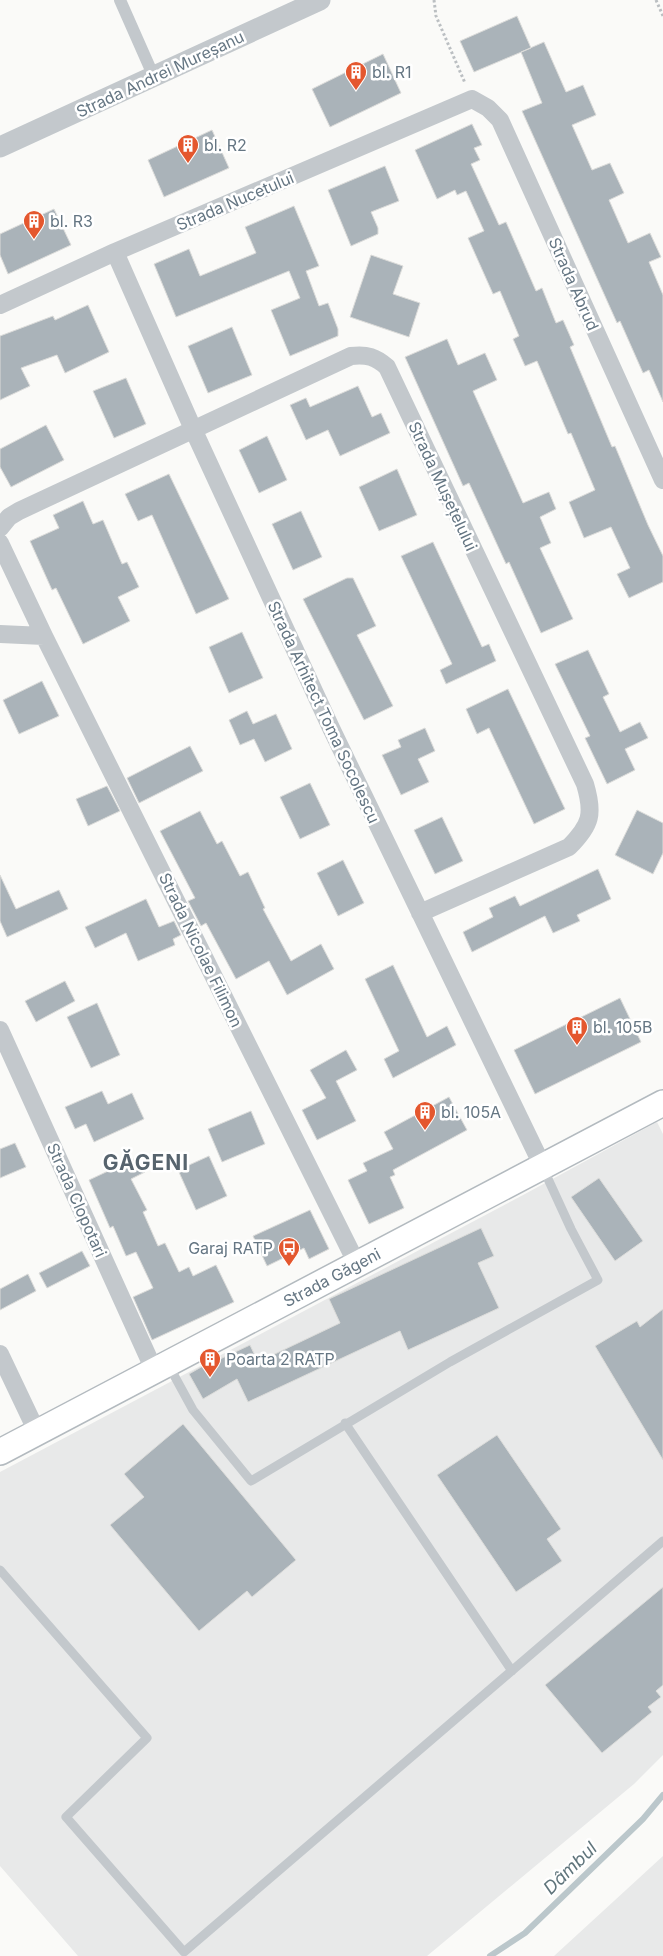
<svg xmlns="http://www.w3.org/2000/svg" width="663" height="1956" font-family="Inter,sans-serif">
  <rect width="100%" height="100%" fill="#fafaf8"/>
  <path fill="#e8e9e9" d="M 657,1122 L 663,1134 L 663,1755 L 634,1784 L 427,1956 L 78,1956 L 0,1866 L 0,1472 L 525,1194 Z
    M 663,1856 L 663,1956 L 554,1956 Z"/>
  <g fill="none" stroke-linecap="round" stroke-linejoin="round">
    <path stroke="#bbc7cb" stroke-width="6" d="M 490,1956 L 525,1933 L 643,1819 L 663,1795"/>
  </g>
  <path fill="#aab3b9" stroke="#dcdcda" d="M 517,16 L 531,48 L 474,72 L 460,41 Z
    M 544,42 L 566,92 L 583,85 L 596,115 L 572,125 L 592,170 L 610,163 L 624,193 L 609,200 L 628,243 L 650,233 L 661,257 L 649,262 L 663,295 L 663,402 L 649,370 L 643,373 L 620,321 L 617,323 L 522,111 L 542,103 L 521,52 Z
    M 383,54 L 401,93 L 330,127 L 312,89 Z
    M 472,124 L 482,145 L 474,148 L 480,160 L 471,164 L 499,225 L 506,222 L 536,291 L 542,288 L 556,323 L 563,320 L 574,345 L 570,347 L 612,447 L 615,446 L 648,525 L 663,556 L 663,582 L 629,598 L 617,574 L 630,568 L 611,527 L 584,538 L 569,502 L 595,490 L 571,433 L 568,434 L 537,361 L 525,366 L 513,339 L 519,336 L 500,291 L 493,294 L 468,238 L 484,231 L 466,191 L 457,195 L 455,190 L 437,199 L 415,150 Z
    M 212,130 L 229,168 L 164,197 L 148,160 Z
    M 385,166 L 399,201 L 371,212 L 378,228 L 378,234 L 351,246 L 328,190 Z
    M 294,206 L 319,266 L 306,271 L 319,306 L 328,303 L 338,329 L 338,336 L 290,356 L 271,310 L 300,298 L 289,271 L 176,317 L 154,264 L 189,249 L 200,276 L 256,253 L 245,227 Z
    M 54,209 L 71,245 L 8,274 L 0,255 L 0,234 Z
    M 371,255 L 403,266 L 393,294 L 420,303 L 409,337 L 350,317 Z
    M 88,305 L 109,352 L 65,373 L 57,355 L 21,368 L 30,386 L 0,400 L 0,336 L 53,316 L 55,320 Z
    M 232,327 L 252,375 L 208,393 L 188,346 Z
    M 447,339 L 458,365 L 485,353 L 497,380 L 473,391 L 523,503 L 549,492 L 556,509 L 540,517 L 551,543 L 540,548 L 573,619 L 541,633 L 509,562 L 506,564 L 469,483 L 463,486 L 405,357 Z
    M 126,378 L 146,424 L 114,438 L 93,391 Z
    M 358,386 L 372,417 L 381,413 L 390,433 L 340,456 L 328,430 L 306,440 L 290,405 L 306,398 L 310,407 Z
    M 46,425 L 64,460 L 11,487 L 0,467 L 0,449 Z
    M 267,436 L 287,480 L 259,493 L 239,450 Z
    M 397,469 L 417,515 L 379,531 L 359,487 Z
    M 169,474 L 229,599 L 196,614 L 152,515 L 138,521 L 125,494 Z
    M 83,501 L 93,524 L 103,520 L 122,564 L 127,562 L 139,587 L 118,597 L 130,621 L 83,644 L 56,588 L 52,590 L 30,541 L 59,528 L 53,515 Z
    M 301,511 L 322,557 L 293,570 L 272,524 Z
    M 433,542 L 482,647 L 489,644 L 496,661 L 446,684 L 440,670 L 452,664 L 401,556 Z
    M 347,578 L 353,578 L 376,626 L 357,635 L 393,706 L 364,720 L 303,599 Z
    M 242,632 L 263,678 L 229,693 L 209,647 Z
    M 588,650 L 609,694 L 603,697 L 620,732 L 640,722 L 648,738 L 625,749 L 635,770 L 607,784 L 585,738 L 590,736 L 555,664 Z
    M 42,681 L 59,716 L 19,734 L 3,700 Z
    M 508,689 L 565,809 L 534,824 L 489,728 L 477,734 L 466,709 Z
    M 247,711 L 253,724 L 276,714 L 292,749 L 265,762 L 254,739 L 240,745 L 229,720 Z
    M 425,728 L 435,751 L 418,759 L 429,782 L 401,795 L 382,755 L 401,747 L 398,740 Z
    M 190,746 L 203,771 L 139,803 L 127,778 Z
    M 310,783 L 330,825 L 300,839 L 280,797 Z
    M 107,786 L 120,811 L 88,826 L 76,799 Z
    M 637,810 L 663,823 L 663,853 L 653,874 L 615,855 Z
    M 200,811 L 217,844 L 222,841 L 240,876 L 248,872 L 265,908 L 263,909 L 291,961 L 321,944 L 334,969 L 287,995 L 269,961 L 236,979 L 206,923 L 201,926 L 188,901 L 195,898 L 160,831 Z
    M 442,817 L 463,861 L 435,874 L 414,830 Z
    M 343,860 L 364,903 L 338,916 L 317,873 Z
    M 598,869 L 611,899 L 577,915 L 580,921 L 553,933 L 545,916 L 472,952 L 463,932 L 493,917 L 489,908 L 515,896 L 520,906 Z
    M 0,875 L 16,909 L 59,890 L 68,909 L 7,937 L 0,921 Z
    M 146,899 L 159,927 L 174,921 L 181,935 L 173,939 L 175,945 L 138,961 L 126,933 L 95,948 L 85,927 Z
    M 393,965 L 427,1037 L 447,1026 L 456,1045 L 393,1078 L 384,1059 L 399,1051 L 365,979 Z
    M 65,981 L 75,1001 L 36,1022 L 25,1001 Z
    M 620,998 L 641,1042 L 535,1094 L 514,1050 Z
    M 97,1003 L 120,1055 L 91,1068 L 67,1017 Z
    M 346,1050 L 357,1070 L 336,1081 L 356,1121 L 317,1140 L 302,1110 L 326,1098 L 310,1070 Z
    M 102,1091 L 108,1104 L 132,1093 L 144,1119 L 94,1142 L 86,1124 L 75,1129 L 65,1107 Z
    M 449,1097 L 467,1130 L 393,1170 L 395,1175 L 390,1177 L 404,1208 L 369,1224 L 348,1180 L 367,1171 L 363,1163 L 393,1149 L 384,1132 Z
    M 251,1111 L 265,1144 L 222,1162 L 208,1129 Z
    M 15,1143 L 26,1167 L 0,1178 L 0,1149 Z
    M 209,1156 L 227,1196 L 196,1210 L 178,1170 Z
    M 138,1157 L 145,1172 L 131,1179 L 147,1210 L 143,1212 L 158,1246 L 165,1243 L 179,1272 L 189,1267 L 193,1276 L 216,1265 L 234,1302 L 152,1340 L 133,1297 L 153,1288 L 136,1252 L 126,1256 L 113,1226 L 110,1228 L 89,1180 Z
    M 599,1178 L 643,1241 L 615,1261 L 571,1197 Z
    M 310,1210 L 329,1249 L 309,1259 L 304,1248 L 267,1266 L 253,1236 Z
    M 481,1228 L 494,1256 L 478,1263 L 499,1308 L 408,1350 L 400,1331 L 248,1402 L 237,1379 L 203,1399 L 189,1374 L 217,1358 L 218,1360 L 250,1345 L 258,1362 L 340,1323 L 329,1299 Z
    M 82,1251 L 90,1266 L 47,1288 L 39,1273 Z
    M 28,1274 L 36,1291 L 0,1310 L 0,1289 Z
    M 663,1309 L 663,1460 L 595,1346 L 637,1321 L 640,1327 Z
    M 183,1424 L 296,1560 L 252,1597 L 247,1591 L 199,1631 L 110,1525 L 144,1497 L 124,1474 Z
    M 497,1435 L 561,1529 L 547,1539 L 562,1561 L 516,1592 L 437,1475 Z
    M 663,1587 L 663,1685 L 656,1691 L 661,1697 L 648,1707 L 652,1712 L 602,1753 L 545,1685 Z"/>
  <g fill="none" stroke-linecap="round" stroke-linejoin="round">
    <g stroke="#b3babf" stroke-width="28">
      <g id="secondary">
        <path id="s1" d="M 0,1452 L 663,1103"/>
      </g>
    </g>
    <path stroke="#bbbfc2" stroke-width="3" stroke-dasharray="2.5 2.5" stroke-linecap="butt" d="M 434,0 L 436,16 L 465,83
      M 656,0 L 663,16"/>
    <path stroke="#c3c8cc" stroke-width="9" d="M 169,1366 L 193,1410 L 251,1481 L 450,1362 L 598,1280 L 571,1229 L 543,1168
      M 345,1423 L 512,1671
      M 0,1570 L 147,1738 L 66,1817 L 184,1952 L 663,1541"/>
    <path stroke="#c3c8cc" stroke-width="12" d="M 120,0 L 154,77"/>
    <path stroke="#c3c8cc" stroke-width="18" d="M 115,252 L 193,429 L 331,728 L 543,1167
      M 0,305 L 115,252 L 472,99 L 488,108 L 500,120 L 663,480
      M 0,528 L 9,517 L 19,511 L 351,356 C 367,354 376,357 387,367 L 585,784 C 594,814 591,825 569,847 L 420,913
      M 0,543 L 44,636 L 357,1264
      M 0,634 L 44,636
      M 0,1030 L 154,1370
      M 0,1354 L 37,1432"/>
    <path stroke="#c3c8cc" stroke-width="21" d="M 0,147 L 320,0"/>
    <use href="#secondary" stroke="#fff" stroke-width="25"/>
  </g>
  <defs>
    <g id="building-pin" transform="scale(1.125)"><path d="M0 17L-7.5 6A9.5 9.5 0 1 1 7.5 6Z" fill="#e4572e" stroke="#fff"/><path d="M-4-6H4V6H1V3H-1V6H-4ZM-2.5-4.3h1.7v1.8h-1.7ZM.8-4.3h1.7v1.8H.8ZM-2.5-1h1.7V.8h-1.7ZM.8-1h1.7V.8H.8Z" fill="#fff"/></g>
    <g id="bus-pin" transform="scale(1.125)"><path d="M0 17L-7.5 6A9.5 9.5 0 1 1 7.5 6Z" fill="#e4572e" stroke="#fff"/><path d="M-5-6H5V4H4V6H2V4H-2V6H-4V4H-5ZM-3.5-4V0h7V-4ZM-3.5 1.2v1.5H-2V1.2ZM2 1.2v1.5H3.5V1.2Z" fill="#fff"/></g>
  </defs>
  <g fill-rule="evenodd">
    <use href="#building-pin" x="356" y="72"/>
    <use href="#building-pin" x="188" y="145"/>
    <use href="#building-pin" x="34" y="221"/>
    <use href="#building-pin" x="577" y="1027"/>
    <use href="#building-pin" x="425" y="1112"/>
    <use href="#bus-pin" x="289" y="1248"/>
    <use href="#building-pin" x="210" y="1359"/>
  </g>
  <g text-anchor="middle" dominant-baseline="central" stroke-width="5" stroke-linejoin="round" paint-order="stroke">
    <g font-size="16" fill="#657683" stroke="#fff" text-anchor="start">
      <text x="372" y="72">bl. R1</text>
      <text x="204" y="145">bl. R2</text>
      <text x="50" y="221">bl. R3</text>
      <text x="593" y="1027">bl. 105B</text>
      <text x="441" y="1112">bl. 105A</text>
      <text x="273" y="1248" text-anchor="end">Garaj RATP</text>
      <text x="226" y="1359">Poarta 2 RATP</text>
    </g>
    <g font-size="16" fill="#657683" stroke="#fff">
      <text transform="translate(160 74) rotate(-25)">Strada Andrei Mureșanu</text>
      <text transform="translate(235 201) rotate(-23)">Strada Nucetului</text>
      <text transform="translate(574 284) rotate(66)">Strada Abrud</text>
      <text transform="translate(443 486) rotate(65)">Strada Mușețelului</text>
      <text transform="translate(324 712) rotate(65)">Strada Arhitect Toma Socolescu</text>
      <text transform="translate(201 950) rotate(64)">Strada Nicolae Filimon</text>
      <text transform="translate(77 1200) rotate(66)">Strada Clopotari</text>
      <text stroke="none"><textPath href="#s1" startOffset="375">Strada Găgeni</textPath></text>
    </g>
    <g font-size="18" font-style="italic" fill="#60757c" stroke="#fff">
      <text transform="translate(570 1868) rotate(-44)">Dâmbul</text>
    </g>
    <g font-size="21" font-weight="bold" letter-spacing="1" fill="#57646e" stroke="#fff">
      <text x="146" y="1162">GĂGENI</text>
    </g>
  </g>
</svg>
